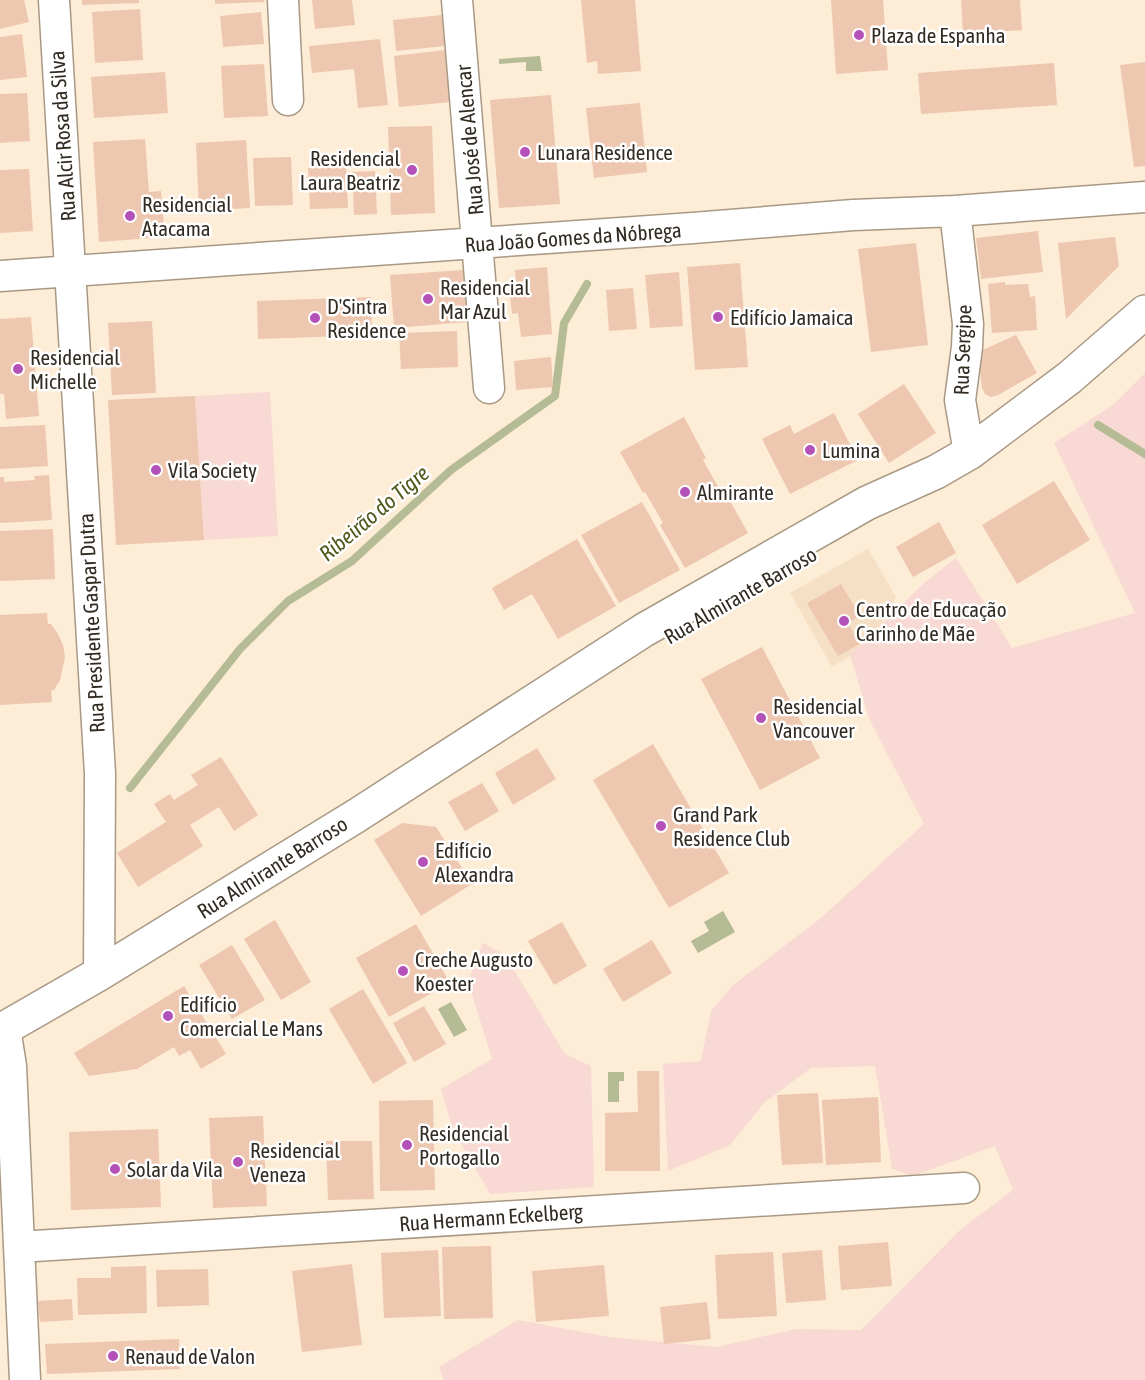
<svg xmlns="http://www.w3.org/2000/svg" width="1145" height="1380" font-family="'Asap Condensed',sans-serif">
  <rect width="100%" height="100%" fill="#fdecd6"/>
  <path fill="#f6e0c5" d="M 868,549 L 896,597 L 870,644 L 832,667 L 790,593 Z"/>
  <path fill="#f8d9d3" d="M 1145,373 L 1145,1380 L 444,1380 L 439,1367 L 518,1320 L 609,1337 L 716,1347 L 796,1329 L 861,1330 L 961,1229 L 1013,1190 L 995,1146 L 913,1176 L 892,1169 L 875,1066 L 811,1068 L 765,1102 L 730,1145 L 668,1171 L 663,1064 L 701,1061 L 711,1011 L 733,985 L 821,918 L 924,824 L 870,721 L 850,655 L 924,583 L 956,558 L 1012,648 L 1135,613 L 1054,443 L 1113,405 Z
    M 270,392 L 278,536 L 204,540 L 195,396 Z
    M 483,943 L 505,955 L 565,1054 L 591,1066 L 594,1187 L 490,1194 L 453,1130 L 441,1089 L 492,1059 L 468,981 Z"/>
  <path fill="#b5bc95" d="M 540,56 L 542,71 L 526,71 L 526,62 L 499,64 L 499,59 Z
    M 723,911 L 735,932 L 698,953 L 691,941 L 709,931 L 704,922 Z
    M 451,1002 L 467,1030 L 454,1037 L 438,1009 Z
    M 608,1072 L 624,1072 L 624,1081 L 619,1081 L 619,1102 L 608,1102 Z"/>
  <g fill="none" stroke-linecap="round" stroke-linejoin="round">
    <path stroke="#b5bc95" stroke-width="8" d="M 1098,425 L 1145,454
      M 130,788 L 240,649 L 288,601 L 352,561 L 451,470 L 555,396 L 564,323 L 587,284"/>
  </g>
  <path fill="#eec7b0" d="M 0,0 L 24,0 L 29,22 L 0,29 Z
    M 82,0 L 139,0 L 139,3 L 82,5 Z
    M 215,0 L 264,0 L 265,2 L 215,4 Z
    M 312,0 L 352,0 L 355,25 L 315,29 Z
    M 581,0 L 635,0 L 641,71 L 598,74 L 597,61 L 587,63 Z
    M 831,0 L 883,0 L 888,70 L 836,74 Z
    M 961,0 L 1020,0 L 1022,30 L 963,34 Z
    M 140,9 L 143,60 L 95,63 L 92,12 Z
    M 261,12 L 264,44 L 223,47 L 220,16 Z
    M 442,15 L 445,46 L 396,51 L 393,20 Z
    M 22,34 L 27,77 L 0,80 L 0,37 Z
    M 380,39 L 388,105 L 358,108 L 354,69 L 312,73 L 309,46 Z
    M 445,50 L 451,102 L 399,107 L 394,56 Z
    M 1145,62 L 1145,166 L 1134,167 L 1120,65 Z
    M 1054,63 L 1057,105 L 921,114 L 918,73 Z
    M 264,64 L 268,116 L 224,118 L 221,66 Z
    M 165,72 L 168,113 L 94,118 L 91,77 Z
    M 27,93 L 30,141 L 0,143 L 0,94 Z
    M 551,95 L 560,204 L 499,208 L 490,100 Z
    M 640,103 L 647,172 L 594,178 L 586,108 Z
    M 432,126 L 435,213 L 391,215 L 388,127 Z
    M 145,139 L 149,192 L 161,191 L 165,237 L 99,242 L 93,142 Z
    M 246,140 L 250,208 L 199,211 L 196,143 Z
    M 291,157 L 293,205 L 255,206 L 253,158 Z
    M 346,166 L 348,208 L 310,209 L 308,168 Z
    M 29,169 L 33,231 L 0,233 L 0,170 Z
    M 375,171 L 377,214 L 354,215 L 352,172 Z
    M 1038,231 L 1043,272 L 981,279 L 976,238 Z
    M 1115,237 L 1119,266 L 1066,319 L 1058,243 Z
    M 916,243 L 928,345 L 871,352 L 858,249 Z
    M 740,263 L 748,367 L 695,370 L 687,267 Z
    M 547,267 L 552,334 L 521,337 L 518,313 L 512,314 L 509,285 L 516,285 L 515,270 Z
    M 463,270 L 467,322 L 394,328 L 390,275 Z
    M 679,272 L 683,326 L 650,328 L 645,275 Z
    M 1005,282 L 1005,285 L 1028,284 L 1030,297 L 1035,296 L 1037,330 L 992,333 L 988,284 Z
    M 633,288 L 637,329 L 609,331 L 606,290 Z
    M 371,297 L 372,335 L 258,339 L 257,301 Z
    M 31,317 L 39,416 L 6,419 L 4,394 L 0,394 L 0,319 Z
    M 152,321 L 156,393 L 112,395 L 108,323 Z
    M 457,331 L 458,367 L 401,369 L 399,333 Z
    M 1016,335 L 1037,373 L 998,395 L 991,397 L 985,394 L 982,388 L 978,352 Z
    M 551,357 L 553,387 L 516,390 L 514,361 Z
    M 904,384 L 936,433 L 889,463 L 858,414 Z
    M 195,396 L 204,540 L 116,545 L 108,400 Z
    M 834,413 L 858,460 L 790,494 L 762,439 L 790,425 L 794,434 Z
    M 684,417 L 706,458 L 703,460 L 721,492 L 724,490 L 748,533 L 685,568 L 660,525 L 663,523 L 645,492 L 643,493 L 620,452 Z
    M 45,425 L 48,466 L 0,469 L 0,427 Z
    M 49,475 L 52,520 L 0,523 L 0,477 L 4,477 L 4,482 L 35,480 L 34,476 Z
    M 1054,481 L 1090,540 L 1017,584 L 982,525 Z
    M 642,502 L 680,570 L 619,603 L 581,535 Z
    M 939,522 L 956,553 L 913,577 L 896,547 Z
    M 53,529 L 55,579 L 0,581 L 0,531 Z
    M 577,539 L 616,606 L 558,639 L 532,594 L 504,610 L 492,588 Z
    M 841,584 L 860,616 L 848,623 L 860,644 L 838,656 L 807,603 Z
    M 47,613 L 48,624 L 51,624 L 58,634 L 63,645 L 65,657 L 60,680 L 54,690 L 51,690 L 52,702 L 0,705 L 0,615 Z
    M 762,647 L 820,758 L 760,790 L 701,679 Z
    M 653,744 L 729,873 L 669,908 L 593,780 Z
    M 537,748 L 556,779 L 513,805 L 495,773 Z
    M 221,757 L 258,815 L 234,831 L 219,807 L 190,825 L 203,846 L 138,887 L 117,853 L 166,822 L 154,804 L 170,794 L 174,800 L 198,785 L 191,775 Z
    M 482,783 L 499,811 L 465,831 L 448,802 Z
    M 402,823 L 436,827 L 472,884 L 421,916 L 374,840 Z
    M 275,920 L 311,982 L 281,1000 L 244,939 Z
    M 562,922 L 587,966 L 554,985 L 528,941 Z
    M 416,924 L 450,983 L 389,1017 L 356,958 Z
    M 652,940 L 672,973 L 623,1002 L 603,969 Z
    M 232,945 L 265,1000 L 232,1019 L 199,965 Z
    M 184,986 L 226,1054 L 201,1069 L 190,1050 L 179,1056 L 174,1047 L 137,1069 L 89,1076 L 74,1053 Z
    M 363,989 L 407,1063 L 373,1084 L 329,1009 Z
    M 424,1006 L 446,1044 L 414,1062 L 393,1023 Z
    M 637,1071 L 659,1071 L 660,1171 L 605,1171 L 605,1113 L 638,1112 Z
    M 818,1093 L 823,1163 L 782,1165 L 777,1095 Z
    M 878,1097 L 881,1162 L 826,1165 L 822,1100 Z
    M 433,1100 L 435,1190 L 380,1191 L 379,1101 Z
    M 263,1116 L 267,1206 L 213,1208 L 209,1118 Z
    M 158,1129 L 161,1207 L 71,1210 L 69,1132 Z
    M 326,1141 L 372,1141 L 374,1199 L 328,1200 Z
    M 888,1242 L 892,1286 L 841,1290 L 838,1246 Z
    M 491,1246 L 493,1318 L 444,1319 L 442,1247 Z
    M 438,1250 L 441,1316 L 384,1318 L 381,1253 Z
    M 822,1250 L 826,1300 L 786,1303 L 782,1253 Z
    M 773,1252 L 777,1316 L 718,1319 L 715,1255 Z
    M 352,1264 L 362,1345 L 302,1352 L 292,1271 Z
    M 604,1265 L 609,1316 L 536,1322 L 532,1271 Z
    M 146,1266 L 147,1313 L 78,1315 L 77,1278 L 111,1278 L 111,1267 Z
    M 208,1269 L 209,1305 L 157,1307 L 156,1270 Z
    M 72,1299 L 73,1320 L 40,1322 L 38,1301 Z
    M 707,1302 L 711,1339 L 664,1344 L 660,1307 Z
    M 179,1339 L 180,1369 L 47,1374 L 45,1344 Z"/>
  <g fill="none" stroke-linecap="round" stroke-linejoin="round">
    <g stroke="#a89985" stroke-width="33">
      <path id="minor" d="M 54,0 L 100,774 L 99,974
        M 283,0 L 288,100
        M 457,0 L 489,388
        M 955,211 L 968,324 L 967,347 L 960,400 L 969,453
        M 0,276 L 693,228 L 853,215 L 955,211 L 1145,197
        M 5,1028 L 11,1066 L 25,1380
        M 19,1247 L 964,1188"/>
    </g>
    <g stroke="#a89985" stroke-width="36">
      <path id="secondary" d="M 0,1031 L 99,974 L 356,816 L 644,630 L 867,503 L 936,472 L 969,453 L 1069,378 L 1145,312"/>
    </g>
    <use href="#minor" stroke="#fff" stroke-width="30"/>
    <use href="#secondary" stroke="#fff" stroke-width="33"/>
  </g>
  <g fill="#b451b8" stroke="#fff" stroke-width="2">
    <circle cx="859" cy="35" r="6"/>
    <circle cx="525" cy="152" r="6"/>
    <circle cx="412" cy="170" r="6"/>
    <circle cx="130" cy="216" r="6"/>
    <circle cx="428" cy="299" r="6"/>
    <circle cx="718" cy="317" r="6"/>
    <circle cx="315" cy="318" r="6"/>
    <circle cx="18" cy="369" r="6"/>
    <circle cx="810" cy="450" r="6"/>
    <circle cx="156" cy="470" r="6"/>
    <circle cx="685" cy="492" r="6"/>
    <circle cx="844" cy="621" r="6"/>
    <circle cx="761" cy="718" r="6"/>
    <circle cx="661" cy="826" r="6"/>
    <circle cx="423" cy="862" r="6"/>
    <circle cx="403" cy="971" r="6"/>
    <circle cx="168" cy="1016" r="6"/>
    <circle cx="407" cy="1145" r="6"/>
    <circle cx="238" cy="1162" r="6"/>
    <circle cx="115" cy="1169" r="6"/>
    <circle cx="113" cy="1356" r="6"/>
  </g>
  <g text-anchor="middle" dominant-baseline="central" stroke-width="5" stroke-linejoin="round" paint-order="stroke">
    <g font-size="21" fill="#312b22" stroke="#fff" text-anchor="start">
      <text x="871" y="35">Plaza de Espanha</text>
      <text x="537" y="152">Lunara Residence</text>
      <text x="400" y="158" text-anchor="end">Residencial<tspan x="400" dy="24">Laura Beatriz</tspan></text>
      <text x="142" y="204">Residencial<tspan x="142" dy="24">Atacama</tspan></text>
      <text x="440" y="287">Residencial<tspan x="440" dy="24">Mar Azul</tspan></text>
      <text x="327" y="306">D'Sintra<tspan x="327" dy="24">Residence</tspan></text>
      <text x="730" y="317">Edifício Jamaica</text>
      <text x="30" y="357">Residencial<tspan x="30" dy="24">Michelle</tspan></text>
      <text x="822" y="450">Lumina</text>
      <text x="168" y="470">Vila Society</text>
      <text x="697" y="492">Almirante</text>
      <text x="856" y="609">Centro de Educação<tspan x="856" dy="24">Carinho de Mãe</tspan></text>
      <text x="773" y="706">Residencial<tspan x="773" dy="24">Vancouver</tspan></text>
      <text x="673" y="814">Grand Park<tspan x="673" dy="24">Residence Club</tspan></text>
      <text x="435" y="850">Edifício<tspan x="435" dy="24">Alexandra</tspan></text>
      <text x="415" y="959">Creche Augusto<tspan x="415" dy="24">Koester</tspan></text>
      <text x="180" y="1004">Edifício<tspan x="180" dy="24">Comercial Le Mans</tspan></text>
      <text x="419" y="1133">Residencial<tspan x="419" dy="24">Portogallo</tspan></text>
      <text x="250" y="1150">Residencial<tspan x="250" dy="24">Veneza</tspan></text>
      <text x="127" y="1169">Solar da Vila</text>
      <text x="125" y="1356">Renaud de Valon</text>
    </g>
    <g font-size="21" fill="#312b22" stroke="#fff">
      <text transform="translate(62 136) rotate(-94)">Rua Alcir Rosa da Silva</text>
      <text transform="translate(469 140) rotate(-95)">Rua José de Alencar</text>
      <text transform="translate(573 237) rotate(-4)">Rua João Gomes da Nóbrega</text>
      <text transform="translate(962 350) rotate(-88)">Rua Sergipe</text>
      <text transform="translate(740 595) rotate(-30)">Rua Almirante Barroso</text>
      <text transform="translate(91 623) rotate(-93)">Rua Presidente Gaspar Dutra</text>
      <text transform="translate(272 867) rotate(-32)">Rua Almirante Barroso</text>
      <text transform="translate(491 1217) rotate(-4)">Rua Hermann Eckelberg</text>
    </g>
    <g font-size="22" font-style="italic" fill="#51591c" stroke="#fff">
      <text transform="translate(374 513) rotate(-40)">Ribeirão do Tigre</text>
    </g>
  </g>
</svg>
